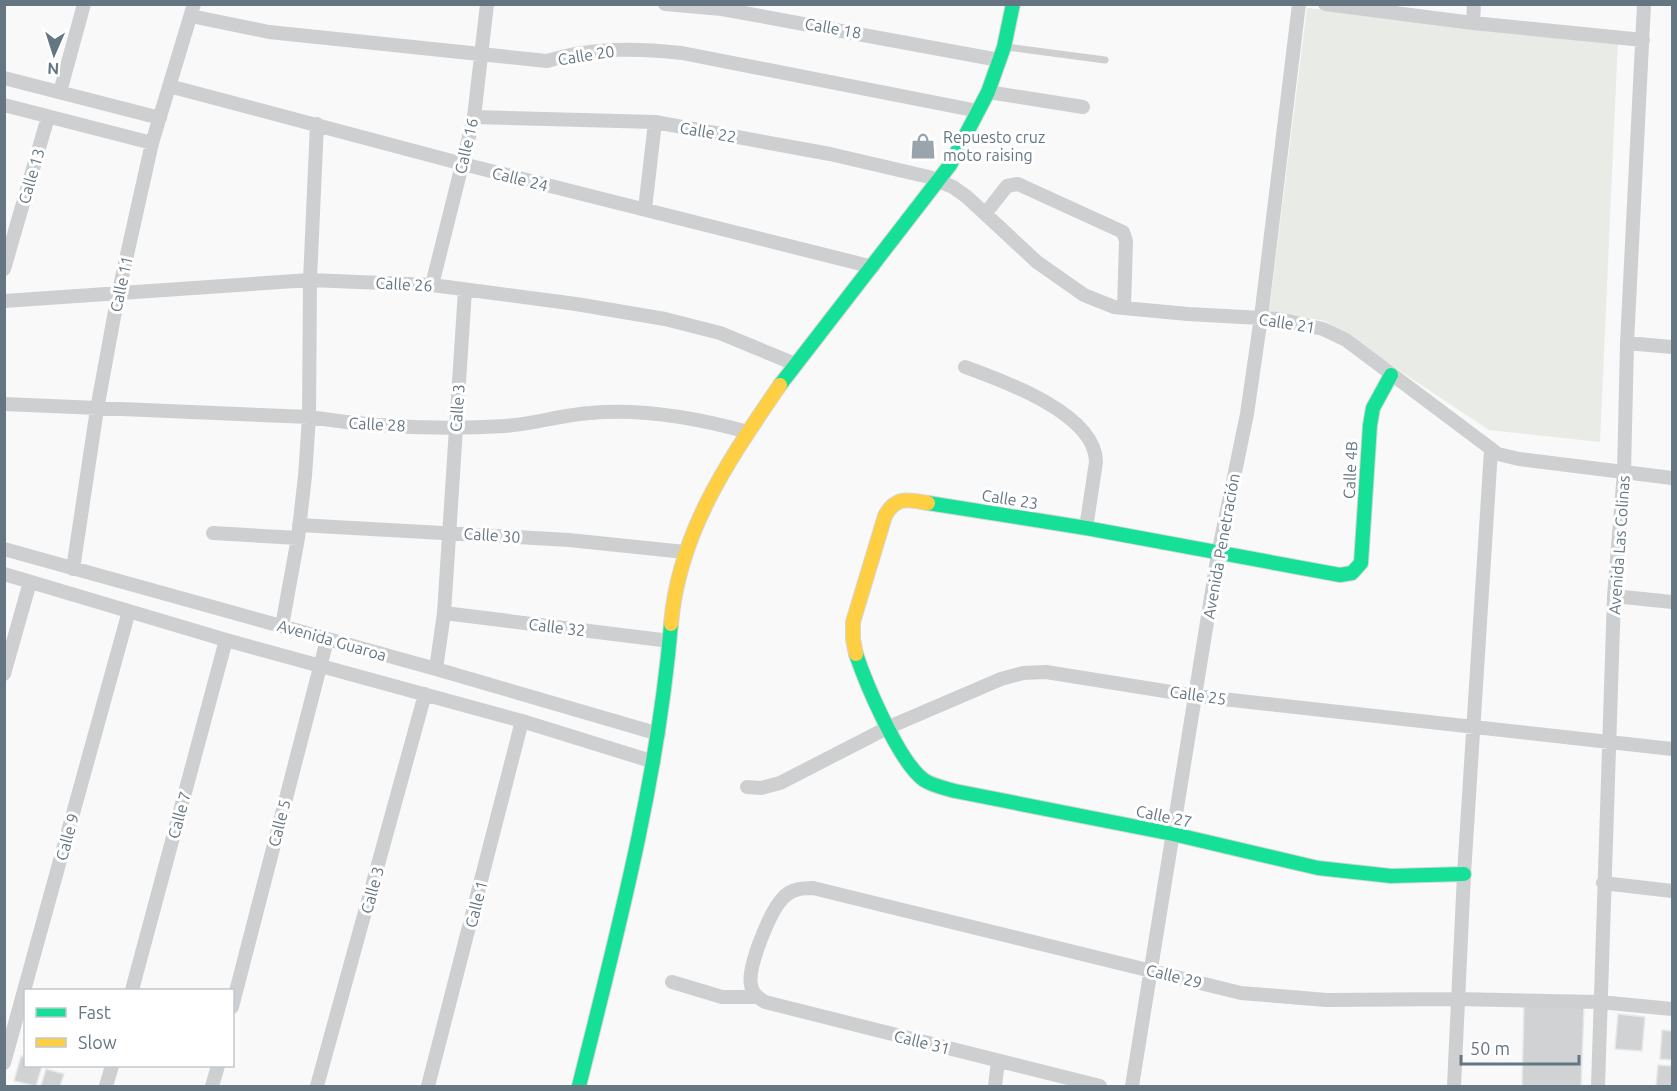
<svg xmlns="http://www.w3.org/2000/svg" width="1677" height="1091" font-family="Ubuntu,sans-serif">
  <rect width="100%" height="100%" fill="#f9f9f9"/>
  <path fill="#e8ebe6" d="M 1307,8 L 1618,39 L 1600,442 L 1489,430 L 1325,321 L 1269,311 Z"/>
  <path fill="#d0d2d3" stroke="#e8e8e8" stroke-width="1.5" d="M 1524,1004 L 1584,1006 L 1581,1086 L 1522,1086 Z
    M 1618,1014 L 1645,1017 L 1642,1051 L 1615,1049 Z
    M 1662,1030 L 1672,1031 L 1672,1060 L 1660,1059 Z
    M 21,1056 L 26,1058 L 26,1066 L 42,1066 L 36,1086 L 14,1081 Z
    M 1658,1065 L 1672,1066 L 1672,1086 L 1656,1086 Z
    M 46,1069 L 64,1074 L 60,1086 L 41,1086 Z"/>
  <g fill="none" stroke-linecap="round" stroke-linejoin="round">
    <g stroke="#d5d6d7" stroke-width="16">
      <path id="fast" d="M 780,385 L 950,165 L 988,92 L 1004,47 L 1013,4
        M 928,503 L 1086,528 L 1340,575 L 1352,573 L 1361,563 L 1370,425 L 1373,408 L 1391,375
        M 856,654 C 866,684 899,762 924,780 C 933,786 945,788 955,791 L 1173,834 L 1318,868 L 1391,876 L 1464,874
        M 579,1086 C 617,934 658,780 671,624"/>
    </g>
    <g stroke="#d5d6d7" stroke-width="16">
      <path id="slow" d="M 671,624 C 679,531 729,460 780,385
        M 856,654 L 853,639 L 853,622 L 885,516 C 896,495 909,500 928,503"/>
    </g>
    <path stroke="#cecfd0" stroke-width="7" d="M 1007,47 L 1105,60"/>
    <path stroke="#cecfd0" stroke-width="14" d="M 665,4 L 722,9 L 999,60
      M 1325,4 L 1473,23 L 1643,40
      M 191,16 L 269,32 L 547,61 C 591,47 636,48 682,53 L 978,111
      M 1473,23 L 1474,4
      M 4,78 L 160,118
      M 169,86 L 463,164 L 873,267
      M 60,92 L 84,4
      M 988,92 L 1083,107
      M 4,105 L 152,143
      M 474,117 L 655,122 L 830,154 L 929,177 L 953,187 L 967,197 L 1037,262 L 1084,295 L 1114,307 L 1124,308 L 1188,314 L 1279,319 L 1323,329 L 1346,340 L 1498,454 L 1519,459 L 1672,478
      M 645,209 L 655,122
      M 985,214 L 1007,186 L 1018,184 L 1123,232 L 1126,241 L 1124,308
      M 4,269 L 48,117
      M 432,285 L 474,117 L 487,4
      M 4,301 L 310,280 L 432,285 L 576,304 L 665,319 L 720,333 L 795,364
      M 1627,343 L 1672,347
      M 965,367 C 1004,381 1096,414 1096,462 L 1086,528
      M 4,404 L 309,417 C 374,427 440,430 505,426 C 534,424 561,415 590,413 C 643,408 697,418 748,432
      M 299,525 L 569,540 L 685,552
      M 213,533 L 298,538
      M 4,549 L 436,669 L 659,734
      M 73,569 L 97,409 L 118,295 L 152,143 L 194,4
      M 4,574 L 226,640 L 522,721 L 654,762
      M 1614,596 L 1672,602
      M 444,613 L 670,641
      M 282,626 L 298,538 L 305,476 L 309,417 L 310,280 L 317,124
      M 436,669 L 444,613 L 465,290
      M 4,674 L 30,582
      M 747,787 L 761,788 L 780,783 L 889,727 L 1001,679 L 1023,673 L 1046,672 L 1196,696 L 1672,749
      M 1603,883 L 1672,891
      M 672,982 L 722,997 L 757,997
      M 132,990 L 226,640
      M 232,1007 L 327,640
      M 4,1063 L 129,611
      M 106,1086 L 112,1066
      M 212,1086 L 218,1066
      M 317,1086 L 425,694
      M 428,1086 L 522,721
      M 995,1086 L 998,1061
      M 1100,1086 L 765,1002 C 758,998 752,993 751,985 C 747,968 770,911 783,898 C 791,889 802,888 813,888 L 1241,993 L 1327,1000 L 1457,999 L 1600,1002 L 1672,1009
      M 1132,1086 L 1218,554 L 1247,414 L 1261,317 L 1299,4
      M 1454,1086 L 1464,874 L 1491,450
      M 1598,1086 L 1614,596 L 1624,472 L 1627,343 L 1644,4"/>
    <use href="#fast" stroke="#16e098" stroke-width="14"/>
    <use href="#slow" stroke="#ffcf43" stroke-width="14"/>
  </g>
  <defs>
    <g id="shop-bare" transform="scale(2.07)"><path d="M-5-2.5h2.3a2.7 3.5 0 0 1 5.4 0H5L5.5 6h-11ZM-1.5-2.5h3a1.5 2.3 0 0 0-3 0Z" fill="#99a4ac" stroke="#fff" stroke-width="2.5" paint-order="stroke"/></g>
  </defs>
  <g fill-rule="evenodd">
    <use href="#shop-bare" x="923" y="146"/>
  </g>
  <g text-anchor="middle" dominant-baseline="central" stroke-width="6" stroke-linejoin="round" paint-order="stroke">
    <g font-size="16" fill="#657683" stroke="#fff">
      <text transform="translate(833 28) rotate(10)">Calle 18</text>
      <text transform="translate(586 55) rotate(-9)">Calle 20</text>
      <text transform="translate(708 132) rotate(10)">Calle 22</text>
      <text transform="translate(466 146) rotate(-77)">Calle 16</text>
      <text transform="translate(31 176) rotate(-74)">Calle 13</text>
      <text transform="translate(520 179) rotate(14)">Calle 24</text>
      <text transform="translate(121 284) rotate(-78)">Calle 11</text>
      <text transform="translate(404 284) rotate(3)">Calle 26</text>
      <text transform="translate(1287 323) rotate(9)">Calle 21</text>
      <text transform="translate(457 408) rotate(-86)">Calle 3</text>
      <text transform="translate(377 424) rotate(3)">Calle 28</text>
      <text transform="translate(1350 470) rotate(-87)">Calle 4B</text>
      <text transform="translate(1010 499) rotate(9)">Calle 23</text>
      <text transform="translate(492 535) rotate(4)">Calle 30</text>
      <text transform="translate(1619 545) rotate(-86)">Avenida Las Colinas</text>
      <text transform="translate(1221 546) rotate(-80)">Avenida Penetración</text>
      <text transform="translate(557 627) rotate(7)">Calle 32</text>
      <text transform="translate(332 640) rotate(16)">Avenida Guaroa</text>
      <text transform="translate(1198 695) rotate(8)">Calle 25</text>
      <text transform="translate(179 815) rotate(-75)">Calle 7</text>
      <text transform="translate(1164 816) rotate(12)">Calle 27</text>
      <text transform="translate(279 823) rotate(-76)">Calle 5</text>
      <text transform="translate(67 837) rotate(-75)">Calle 9</text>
      <text transform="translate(372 890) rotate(-75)">Calle 3</text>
      <text transform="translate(476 904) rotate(-76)">Calle 1</text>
      <text transform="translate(1174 976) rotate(14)">Calle 29</text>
      <text transform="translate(922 1042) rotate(14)">Calle 31</text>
    </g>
    <g font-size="16" fill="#657683" stroke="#fff" text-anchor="start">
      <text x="943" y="137">Repuesto cruz<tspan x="943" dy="18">moto raising</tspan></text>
    </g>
  </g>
  <rect width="1677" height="1091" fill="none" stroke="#657683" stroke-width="12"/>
  <rect x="24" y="989" width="210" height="78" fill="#ffffff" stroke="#c1c8cd" stroke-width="1.5"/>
  <rect x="36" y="1008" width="30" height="9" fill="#16e098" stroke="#c1c8cd" stroke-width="1.5"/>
  <text x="78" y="1019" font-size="18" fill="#657683">Fast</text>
  <rect x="36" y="1038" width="30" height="9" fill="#ffcf43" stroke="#c1c8cd" stroke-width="1.5"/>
  <text x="78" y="1049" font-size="18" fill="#657683">Slow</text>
  <g transform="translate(54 54) rotate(183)" stroke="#ffffff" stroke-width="4.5" paint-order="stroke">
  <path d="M0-4.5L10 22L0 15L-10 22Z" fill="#657683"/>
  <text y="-9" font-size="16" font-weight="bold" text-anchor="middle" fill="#657683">N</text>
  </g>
  <path d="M1461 1055v9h118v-9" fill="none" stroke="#657683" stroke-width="3"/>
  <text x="1470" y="1055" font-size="18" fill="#657683" stroke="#ffffff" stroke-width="4.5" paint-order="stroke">50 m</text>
</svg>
